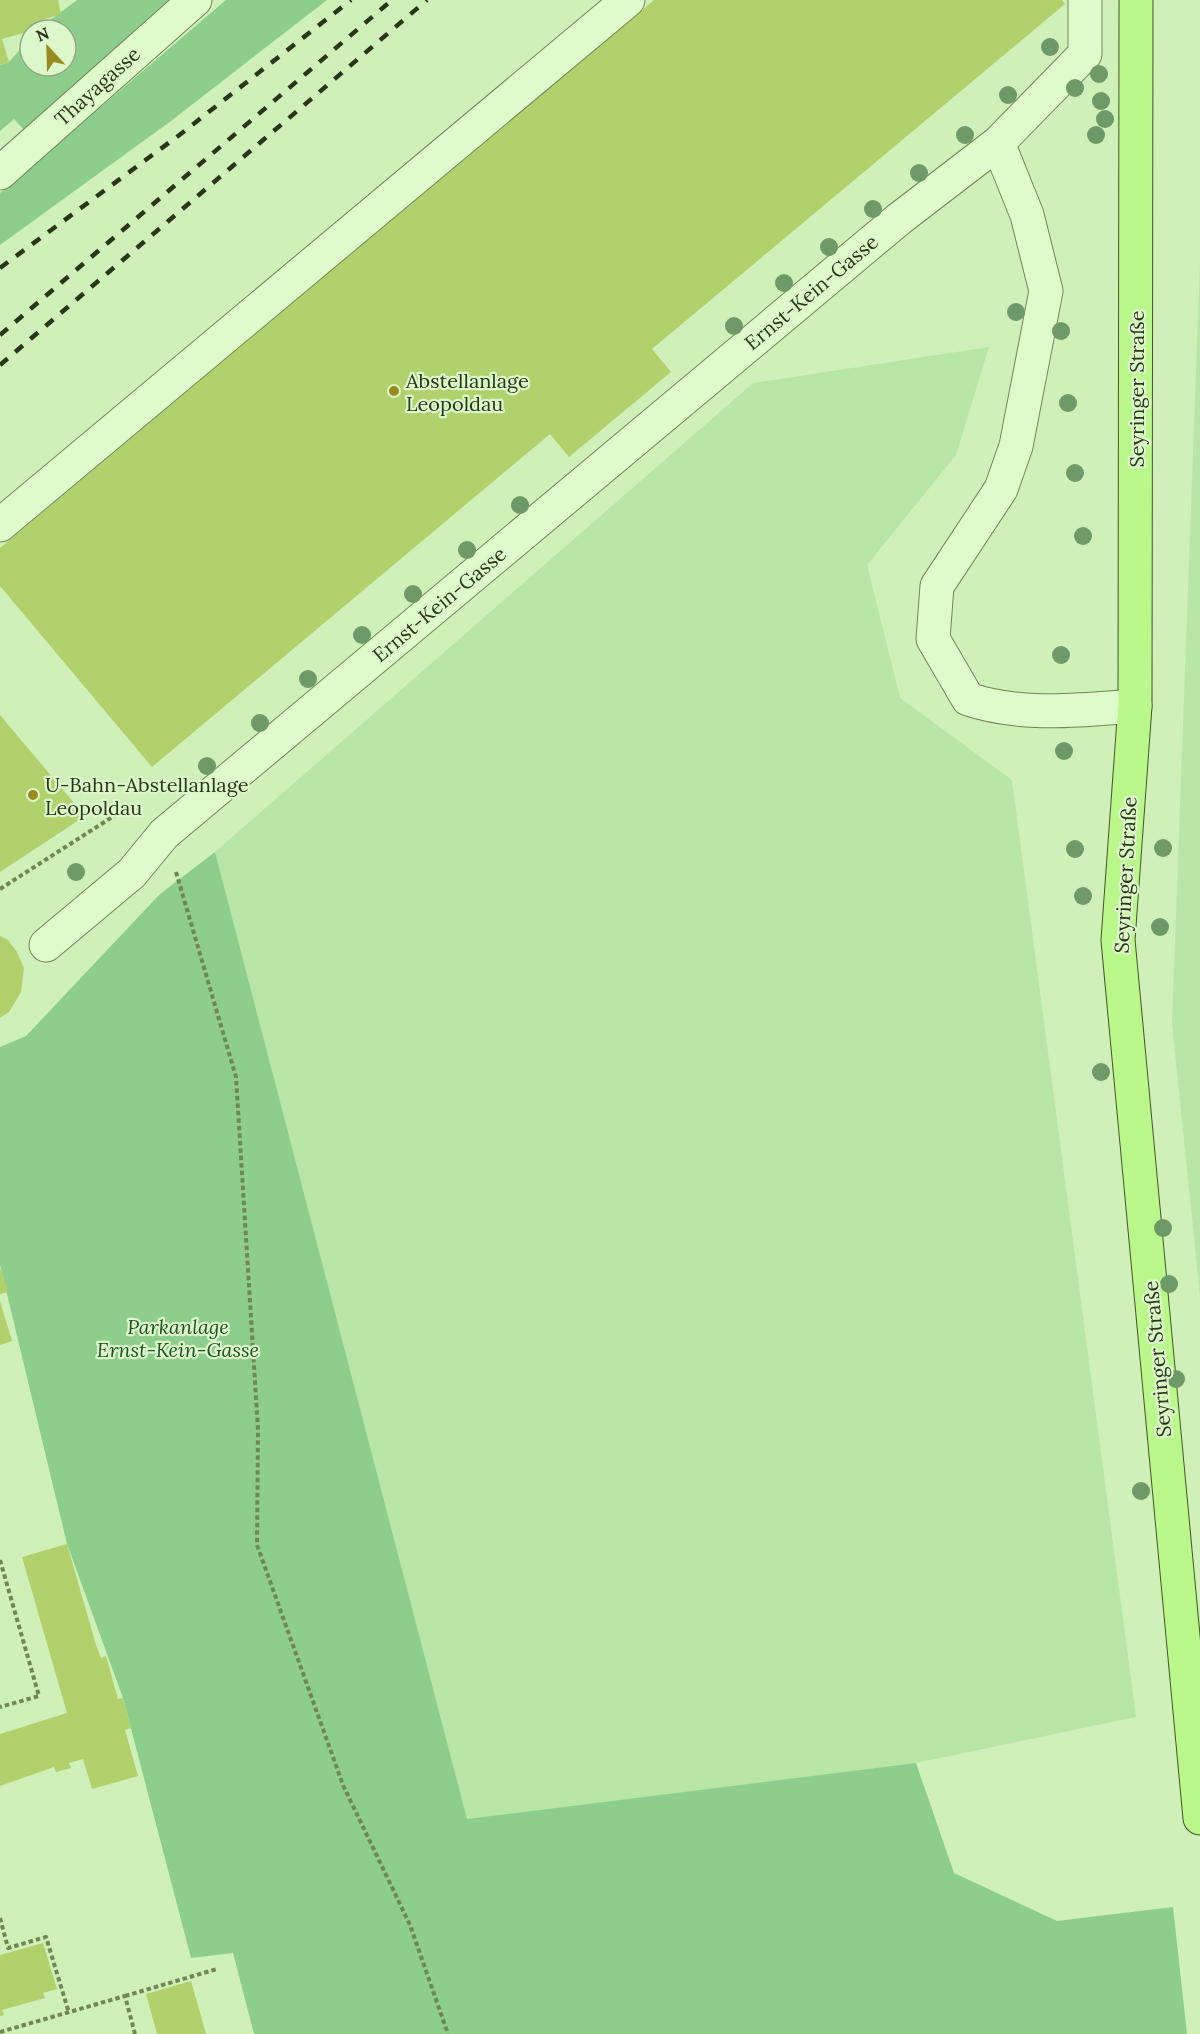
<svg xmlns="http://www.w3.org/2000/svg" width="1200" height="2034" font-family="Lora,serif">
  <rect width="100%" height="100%" fill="#d0f0b9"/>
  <path fill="#b8e6a6" d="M 1200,263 L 1200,1296 L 1172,1023 Z
    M 989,347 L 956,455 L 867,565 L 900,698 L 1012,780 L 1136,1717 L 916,1763 L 467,1820 L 215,852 L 753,383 Z"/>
  <path fill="#8dce8d" d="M 77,0 L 170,0 L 25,131 L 14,119 L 0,131 L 0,65 L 9,62 L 30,38 L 30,66 L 66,66 L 66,30 L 37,30 Z
    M 226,0 L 327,0 L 171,121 L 0,245 L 0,193 Z
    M 215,852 L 467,1819 L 916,1763 L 954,1873 L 1057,1921 L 1173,1907 L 1187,2034 L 254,2034 L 233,1953 L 191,1958 L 123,1698 L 67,1544 L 0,1265 L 0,1047 L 26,1036 L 160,894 Z"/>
  <path fill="#b2d16c" d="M 0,0 L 58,0 L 61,14 L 36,22 L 38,29 L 2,39 L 9,62 L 0,65 Z
    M 654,0 L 1062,0 L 1065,4 L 652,349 L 671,372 L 569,457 L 550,434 L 152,767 L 0,586 L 0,548 Z
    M 0,715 L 85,816 L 0,872 Z
    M 0,936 L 8,940 L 17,952 L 24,968 L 21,992 L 9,1012 L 0,1018 Z
    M 0,1267 L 8,1292 L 0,1294 Z
    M 0,1301 L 12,1341 L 0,1345 Z
    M 67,1544 L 96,1645 L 101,1658 L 106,1656 L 118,1699 L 123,1698 L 131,1728 L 125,1730 L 138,1776 L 92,1789 L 83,1759 L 69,1763 L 71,1768 L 56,1772 L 54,1767 L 0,1786 L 0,1734 L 67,1713 L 22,1557 Z
    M 43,1943 L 57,1989 L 43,1993 L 45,1998 L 2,2010 L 4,2015 L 0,2016 L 0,1955 Z
    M 191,1981 L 206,2034 L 157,2034 L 146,1994 Z"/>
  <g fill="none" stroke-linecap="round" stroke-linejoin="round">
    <g stroke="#718753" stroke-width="35">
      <path id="minor" d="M 998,143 L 1027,215 L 1046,291 L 1016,446 L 1001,489 L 937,586 L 933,639 L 968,699 C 1021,717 1081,710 1135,706
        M 0,173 L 195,0
        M 0,525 L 628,0
        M 46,945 L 132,873 L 164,834 L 899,219 L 998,143 L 1085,54 L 1085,0"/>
    </g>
    <g stroke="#445428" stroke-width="35">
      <path id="major" d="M 1136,0 L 1135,706 L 1118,940 L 1200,1818"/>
    </g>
    <path stroke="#718753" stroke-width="4" stroke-dasharray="4.5 3" stroke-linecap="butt" d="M 176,872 L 236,1077 L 258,1430 L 257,1545 L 343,1785 L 410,1925 L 448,2034
      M 0,889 L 120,812 L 129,807 L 142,809
      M 0,1560 L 39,1696 L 0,1707
      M 0,1918 L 8,1948 L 46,1937 L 69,2013
      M 125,1996 L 217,1969
      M 0,2032 L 125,1996 L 135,2034"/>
    <use href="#minor" stroke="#dffbcc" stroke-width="33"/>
    <use href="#major" stroke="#baf88c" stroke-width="33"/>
    <path stroke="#2b3519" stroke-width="4.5" stroke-dasharray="10 10" stroke-linecap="butt" d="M 0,268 L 182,133 L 351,0
      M 0,335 L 392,0
      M 0,365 L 427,0"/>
  </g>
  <g fill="#6e9a68">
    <circle cx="1050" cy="47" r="9"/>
    <circle cx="1099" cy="74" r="9"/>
    <circle cx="1075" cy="88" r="9"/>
    <circle cx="1008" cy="95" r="9"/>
    <circle cx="1101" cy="101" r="9"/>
    <circle cx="1105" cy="119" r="9"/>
    <circle cx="965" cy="135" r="9"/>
    <circle cx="1096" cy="135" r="9"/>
    <circle cx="919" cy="173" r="9"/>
    <circle cx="873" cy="209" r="9"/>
    <circle cx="829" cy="247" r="9"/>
    <circle cx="784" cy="283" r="9"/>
    <circle cx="1016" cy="312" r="9"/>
    <circle cx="734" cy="326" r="9"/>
    <circle cx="1061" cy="331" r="9"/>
    <circle cx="1068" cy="403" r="9"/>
    <circle cx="1075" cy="473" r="9"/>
    <circle cx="520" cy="505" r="9"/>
    <circle cx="1083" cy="536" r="9"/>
    <circle cx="467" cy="550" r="9"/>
    <circle cx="413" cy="594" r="9"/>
    <circle cx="362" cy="635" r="9"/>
    <circle cx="1061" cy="655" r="9"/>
    <circle cx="308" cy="679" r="9"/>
    <circle cx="260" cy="723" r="9"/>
    <circle cx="1064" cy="751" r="9"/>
    <circle cx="207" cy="766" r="9"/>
    <circle cx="1163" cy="848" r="9"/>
    <circle cx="1075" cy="849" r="9"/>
    <circle cx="76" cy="872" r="9"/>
    <circle cx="1083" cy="896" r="9"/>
    <circle cx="1160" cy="927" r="9"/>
    <circle cx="1101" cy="1072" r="9"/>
    <circle cx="1163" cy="1228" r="9"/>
    <circle cx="1169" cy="1284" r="9"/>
    <circle cx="1176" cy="1379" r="9"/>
    <circle cx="1141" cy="1491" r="9"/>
  </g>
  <g fill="#9a8b20" stroke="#dcf7c9" stroke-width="2">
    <circle cx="394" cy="391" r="6"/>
    <circle cx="33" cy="795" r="6"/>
  </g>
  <g text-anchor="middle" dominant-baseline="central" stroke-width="4.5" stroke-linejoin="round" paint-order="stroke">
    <g font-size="20" fill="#2b3519" stroke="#dcf7c9">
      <text transform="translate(97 86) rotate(-42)">Thayagasse</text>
      <text transform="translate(811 292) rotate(-40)">Ernst-Kein-Gasse</text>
      <text transform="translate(1136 389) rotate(-90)">Seyringer Straße</text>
      <text transform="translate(439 604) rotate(-40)">Ernst-Kein-Gasse</text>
      <text transform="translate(1125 875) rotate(-87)">Seyringer Straße</text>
      <text transform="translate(1157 1359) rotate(-95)">Seyringer Straße</text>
    </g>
    <g font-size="20" fill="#2b3519" stroke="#dcf7c9" text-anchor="start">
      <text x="406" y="380">Abstellanlage<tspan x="406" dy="23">Leopoldau</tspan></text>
      <text x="45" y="784">U-Bahn-Abstellanlage<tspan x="45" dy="23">Leopoldau</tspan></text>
    </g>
    <g font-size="20" font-style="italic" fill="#1e5326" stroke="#dcf7c9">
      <text x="178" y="1326">Parkanlage<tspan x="178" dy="23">Ernst-Kein-Gasse</tspan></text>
    </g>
  </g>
  <g transform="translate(48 48) rotate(338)"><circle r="28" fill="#dcf7c9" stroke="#95a983" stroke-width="1.5"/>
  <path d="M0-4.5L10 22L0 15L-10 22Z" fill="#9a8b20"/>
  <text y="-9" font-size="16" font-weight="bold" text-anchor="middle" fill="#2b3519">N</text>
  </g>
</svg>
